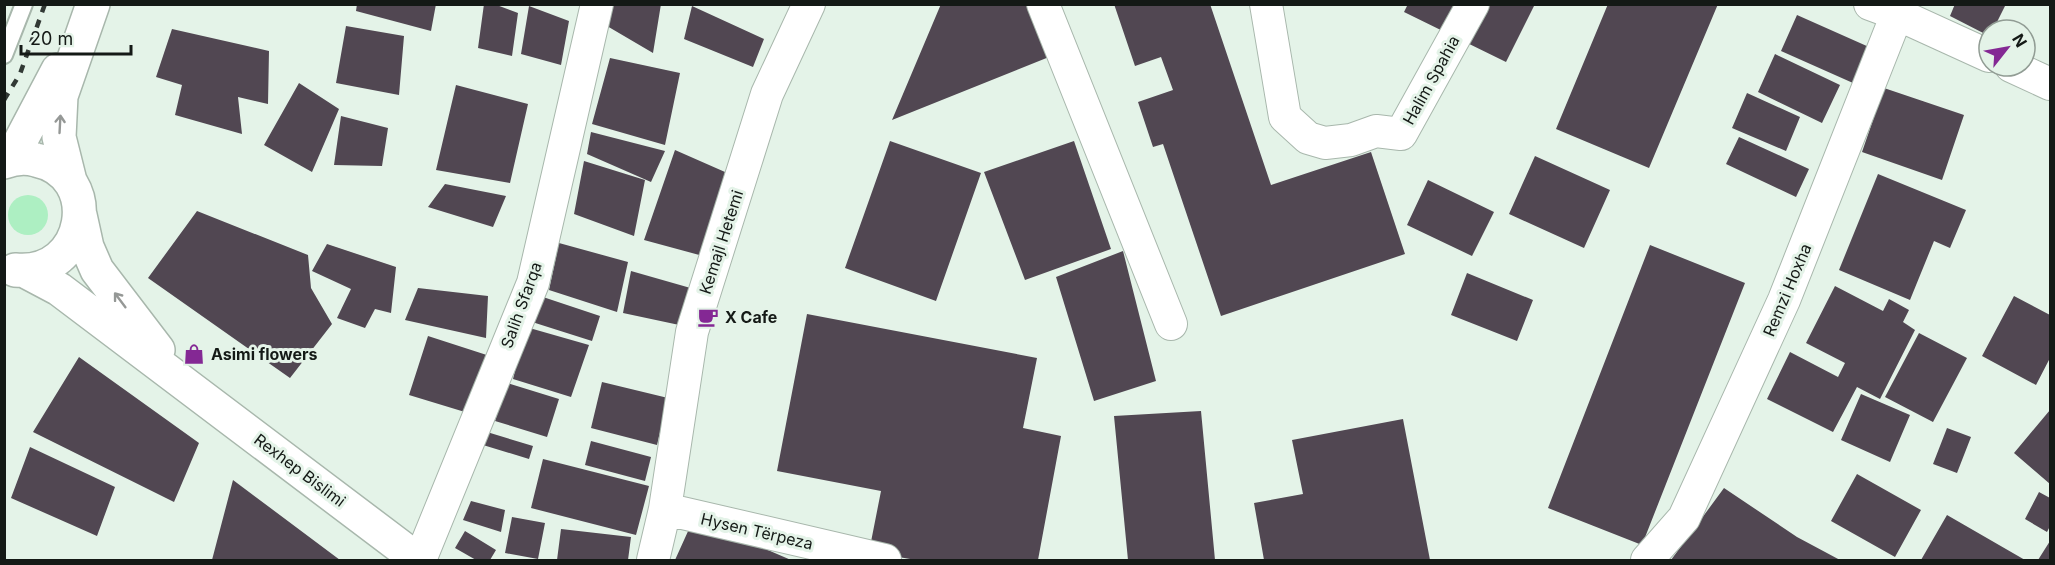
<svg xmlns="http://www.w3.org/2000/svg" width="2055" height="565" font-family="Inter,sans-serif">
  <rect width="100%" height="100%" fill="#e4f3e8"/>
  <path fill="#adefc2" d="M8 215a20 20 0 1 1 40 0a20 20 0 1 1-40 0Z"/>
  <path fill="#514752" d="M 357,4 L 436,4 L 431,31 L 356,11 Z
    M 484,4 L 494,4 L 518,13 L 512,56 L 478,48 Z
    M 611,4 L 661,4 L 653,53 L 607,26 Z
    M 941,4 L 1032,4 L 1054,55 L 892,120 Z
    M 1114,4 L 1210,4 L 1271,185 L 1371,152 L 1405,254 L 1221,316 L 1163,144 L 1153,147 L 1138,102 L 1173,90 L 1161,57 L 1135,66 Z
    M 1408,4 L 1535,4 L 1506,62 L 1404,12 Z
    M 1608,4 L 1718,4 L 1649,168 L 1556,129 Z
    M 1955,4 L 2006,4 L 1993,30 L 1989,30 L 1989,36 L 1950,16 Z
    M 529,6 L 569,21 L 561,65 L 521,54 Z
    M 692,6 L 764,39 L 753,67 L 684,39 Z
    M 1797,15 L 1869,47 L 1853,83 L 1781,51 Z
    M 346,26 L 404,36 L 399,95 L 336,83 Z
    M 172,29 L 269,51 L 268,104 L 238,97 L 242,134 L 175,115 L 182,85 L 156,77 Z
    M 1775,54 L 1840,85 L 1822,123 L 1758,92 Z
    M 610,58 L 680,73 L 665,145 L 592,124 Z
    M 299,83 L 339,109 L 312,172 L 264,145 Z
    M 456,85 L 528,104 L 510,183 L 436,170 Z
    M 1884,88 L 1964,115 L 1942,180 L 1862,152 Z
    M 1747,93 L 1800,117 L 1786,151 L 1732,128 Z
    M 341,116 L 388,128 L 382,166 L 334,165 Z
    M 591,132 L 665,151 L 651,182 L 587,154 Z
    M 1739,137 L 1809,169 L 1796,197 L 1726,164 Z
    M 890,141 L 981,173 L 936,301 L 845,268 Z
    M 1074,141 L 1111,249 L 1025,280 L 984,172 Z
    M 675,150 L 725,172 L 703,256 L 644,240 Z
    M 1535,156 L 1610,190 L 1584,248 L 1509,214 Z
    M 584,161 L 645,180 L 634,236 L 574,214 Z
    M 1878,174 L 1966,210 L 1950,248 L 1934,241 L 1910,300 L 1839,270 Z
    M 1428,180 L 1494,212 L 1472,256 L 1407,225 Z
    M 445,184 L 506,196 L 493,227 L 428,207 Z
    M 197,211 L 308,255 L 311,288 L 332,324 L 290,378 L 148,278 Z
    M 559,243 L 628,262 L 617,312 L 549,290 Z
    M 327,244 L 396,267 L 391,313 L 375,309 L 365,328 L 337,318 L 351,289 L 312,271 Z
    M 1650,245 L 1745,283 L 1642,545 L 1548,508 Z
    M 1123,251 L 1156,381 L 1094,401 L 1056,277 Z
    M 631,271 L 694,289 L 684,326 L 623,313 Z
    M 1467,273 L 1533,300 L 1517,341 L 1451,315 Z
    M 1835,286 L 1883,311 L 1889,299 L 1909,310 L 1903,322 L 1915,330 L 1880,399 L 1857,387 L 1833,432 L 1767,399 L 1790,352 L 1838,377 L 1845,363 L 1806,343 Z
    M 418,288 L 488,296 L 486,338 L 405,320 Z
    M 537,295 L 600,316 L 592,341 L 529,321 Z
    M 2014,296 L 2050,315 L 2050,358 L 2036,385 L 1982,356 Z
    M 807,314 L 1037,358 L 1023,428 L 1061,436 L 1038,560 L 916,560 L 869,552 L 881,491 L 777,471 Z
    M 526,327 L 589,345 L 571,397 L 513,379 Z
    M 1919,333 L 1967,358 L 1933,422 L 1885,397 Z
    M 428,336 L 496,358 L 478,416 L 409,395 Z
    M 79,357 L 199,443 L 174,502 L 33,432 Z
    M 602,382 L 668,398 L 657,445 L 591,428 Z
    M 507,383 L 559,399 L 547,437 L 495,421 Z
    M 1861,394 L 1910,415 L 1890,462 L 1841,440 Z
    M 2050,410 L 2050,484 L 2014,453 Z
    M 1201,411 L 1215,560 L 1128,560 L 1114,416 Z
    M 1403,419 L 1430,560 L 1264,560 L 1254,503 L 1303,494 L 1292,440 Z
    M 1947,428 L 1971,437 L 1957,473 L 1933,464 Z
    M 487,432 L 533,446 L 529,459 L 483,445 Z
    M 591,441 L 651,457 L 645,481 L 585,465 Z
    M 30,447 L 115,487 L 97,536 L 11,498 Z
    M 543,459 L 649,486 L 636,535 L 531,508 Z
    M 1857,474 L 1921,510 L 1895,557 L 1831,521 Z
    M 233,480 L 340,560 L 212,560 Z
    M 1724,488 L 1797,537 L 1840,560 L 1671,560 Z
    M 2039,492 L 2050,498 L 2050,526 L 2047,532 L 2025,519 Z
    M 471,501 L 505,510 L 501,532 L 463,520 Z
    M 1947,515 L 2025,560 L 1921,560 Z
    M 512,517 L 545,523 L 538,559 L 505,553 Z
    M 694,518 L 791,560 L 675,560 Z
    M 561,529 L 631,537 L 628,560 L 557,560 Z
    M 465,531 L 496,550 L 490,560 L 476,560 L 455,548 Z
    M 2050,541 L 2050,560 L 2038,560 Z"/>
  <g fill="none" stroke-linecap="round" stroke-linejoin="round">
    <g stroke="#a8b7ac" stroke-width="20">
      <path id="lane" d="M 4,55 L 24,4"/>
    </g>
    <g stroke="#a8b7ac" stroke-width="34">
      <path id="street" d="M 1043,4 L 1171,324
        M 1266,4 L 1285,117 L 1308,138 L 1325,143 L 1351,140 L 1376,131 L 1401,134 L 1473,4
        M 1870,4 L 1897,14 L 1989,56
        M 2011,66 L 2050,84
        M 665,509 L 885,560
        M 420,560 L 533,283 L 597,4
        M 653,560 L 665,509 L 692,332 L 767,94 L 809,4
        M 1647,560 L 1684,518 L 1784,300 L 1901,4"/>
    </g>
    <g stroke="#a8b7ac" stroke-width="36">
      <path id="primary" d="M 11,159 L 58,70
        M 4,162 C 15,158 25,157 36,160 C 104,174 88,277 15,270
        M 70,181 L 59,137 L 61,96 L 93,4
        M 80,215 L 87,247 L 97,270 L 158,350
        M 25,271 L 59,289 L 418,560"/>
    </g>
    <use href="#lane" stroke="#fff" stroke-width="16"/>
    <use href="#street" stroke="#fff" stroke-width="32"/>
    <use href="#primary" stroke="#fff" stroke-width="33"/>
    <path stroke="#323935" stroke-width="4.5" stroke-dasharray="8 8" stroke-linecap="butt" d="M 4,100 L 20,74 L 45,4"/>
  </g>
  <defs><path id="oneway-shaft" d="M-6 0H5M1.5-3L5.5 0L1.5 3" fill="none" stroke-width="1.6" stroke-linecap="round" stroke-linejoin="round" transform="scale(1.5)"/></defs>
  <g stroke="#959896">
    <use href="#oneway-shaft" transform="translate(60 124) rotate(-87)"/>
    <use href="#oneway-shaft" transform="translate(120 300) rotate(-127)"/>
  </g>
  <defs>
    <g id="cafe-bare" transform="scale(1.62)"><path d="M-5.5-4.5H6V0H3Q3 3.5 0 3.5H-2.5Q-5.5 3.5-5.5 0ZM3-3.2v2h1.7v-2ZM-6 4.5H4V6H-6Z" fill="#842894" stroke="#e4f3e8" stroke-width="2.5" paint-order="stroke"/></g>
    <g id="shop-bare" transform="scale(1.62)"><path d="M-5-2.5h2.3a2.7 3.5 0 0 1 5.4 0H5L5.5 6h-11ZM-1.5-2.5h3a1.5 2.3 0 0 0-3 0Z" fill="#842894" stroke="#e4f3e8" stroke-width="2.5" paint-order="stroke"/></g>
  </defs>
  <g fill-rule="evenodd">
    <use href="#cafe-bare" x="708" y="317"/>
    <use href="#shop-bare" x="194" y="354"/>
  </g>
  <g text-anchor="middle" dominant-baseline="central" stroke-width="6" stroke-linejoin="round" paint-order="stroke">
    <g font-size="16" fill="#141916" stroke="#e4f3e8">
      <text transform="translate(1431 80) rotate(-61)">Halim Spahia</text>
      <text transform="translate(721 242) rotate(-72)">Kemajl Hetemi</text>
      <text transform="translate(1787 290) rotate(-67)">Remzi Hoxha</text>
      <text transform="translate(521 305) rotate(-70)">Salih Sfarqa</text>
      <text transform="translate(300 470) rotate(37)">Rexhep Bislimi</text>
      <text transform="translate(757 531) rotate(13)">Hysen Tërpeza</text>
    </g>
    <g font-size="16" font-weight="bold" fill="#141916" stroke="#e4f3e8" text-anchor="start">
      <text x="725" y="317">X Cafe</text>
      <text x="211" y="354">Asimi flowers</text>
    </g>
  </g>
  <rect width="2055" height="565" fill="none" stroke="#141916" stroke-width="12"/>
  <g transform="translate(2007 48) rotate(59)"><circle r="28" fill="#e4f3e8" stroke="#919c94" stroke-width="1.5"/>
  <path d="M0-4.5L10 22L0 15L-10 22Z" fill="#842894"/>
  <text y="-9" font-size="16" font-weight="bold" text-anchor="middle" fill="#141916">N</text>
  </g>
  <path d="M21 45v9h110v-9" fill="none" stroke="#141916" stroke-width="3"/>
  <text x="30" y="45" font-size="18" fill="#141916" stroke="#e4f3e8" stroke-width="4.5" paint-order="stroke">20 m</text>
</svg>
